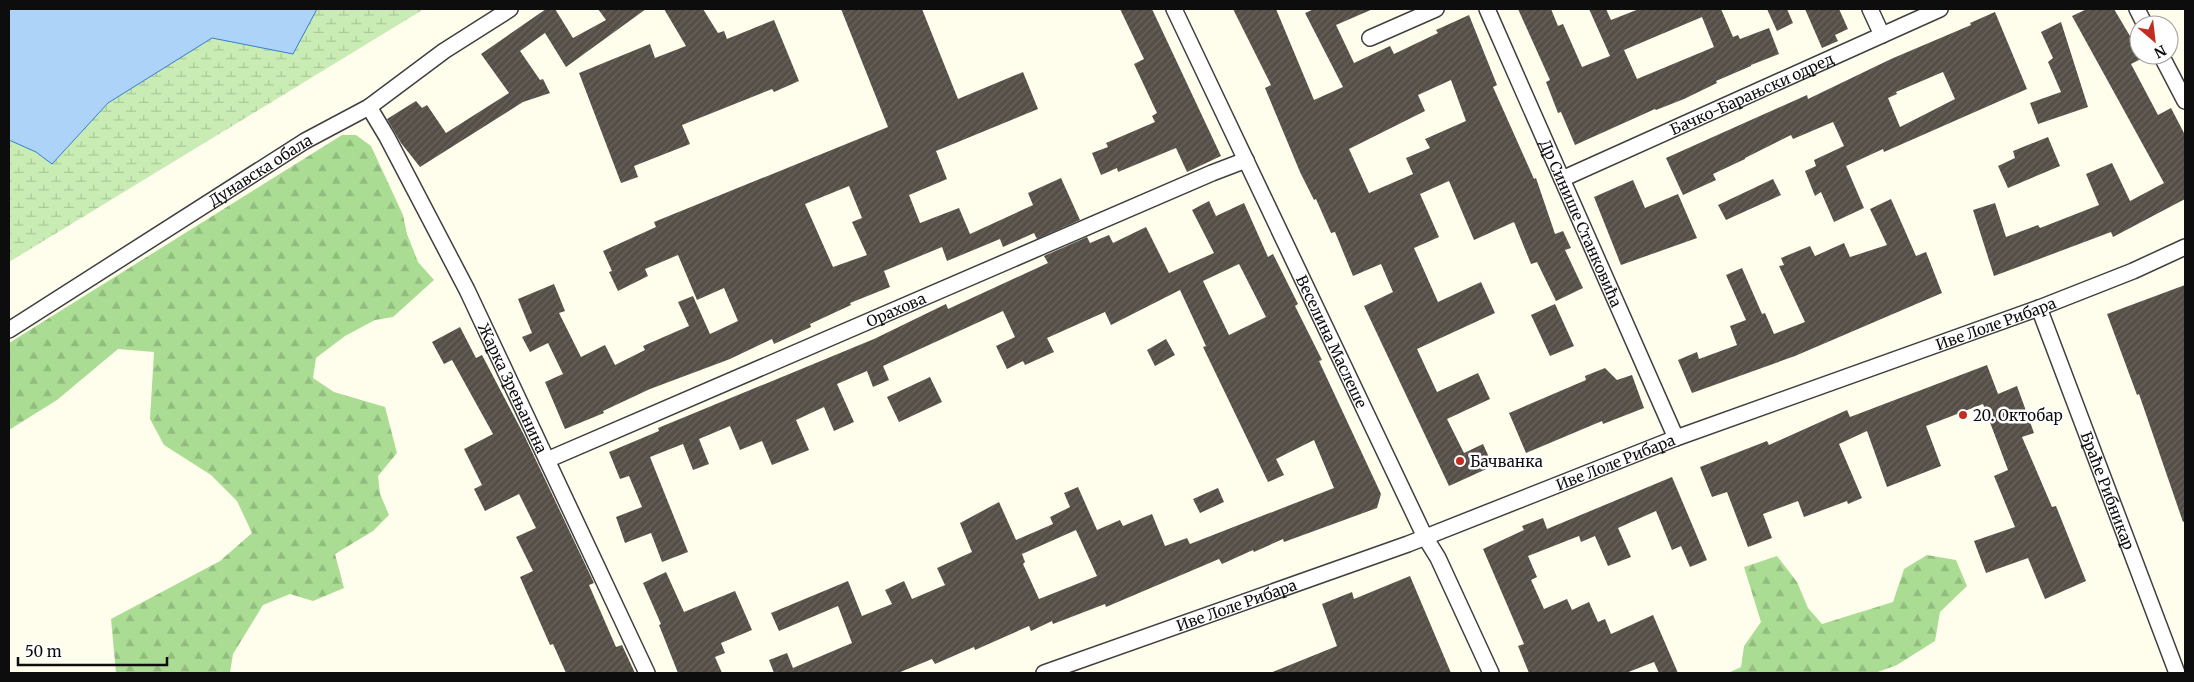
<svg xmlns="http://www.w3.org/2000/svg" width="2194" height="682" font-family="Merriweather,serif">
  <defs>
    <pattern id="forest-firs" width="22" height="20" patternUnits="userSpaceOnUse" patternTransform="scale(1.25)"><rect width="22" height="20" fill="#aadd93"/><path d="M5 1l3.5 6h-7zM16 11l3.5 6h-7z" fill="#91bc7e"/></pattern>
    <pattern id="wetland-marsh" width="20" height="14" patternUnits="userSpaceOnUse" patternTransform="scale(1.25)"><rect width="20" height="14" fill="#c9ebb4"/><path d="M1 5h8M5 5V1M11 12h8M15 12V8" fill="none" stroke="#abc89a"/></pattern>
    <pattern id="building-hatch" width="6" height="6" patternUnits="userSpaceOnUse" patternTransform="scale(1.25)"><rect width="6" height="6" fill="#564f48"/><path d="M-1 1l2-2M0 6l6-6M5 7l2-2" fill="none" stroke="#69645e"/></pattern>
  </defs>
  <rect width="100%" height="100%" fill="#fffeec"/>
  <path fill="url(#forest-firs)" d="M 342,135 L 356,135 L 371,146 L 403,215 L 407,234 L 418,262 L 434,280 L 393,317 L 375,320 L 345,336 L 316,358 L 313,378 L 334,392 L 385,407 L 397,453 L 378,476 L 380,494 L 389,515 L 373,531 L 335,554 L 344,588 L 313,601 L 290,594 L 263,605 L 233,654 L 230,673 L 116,673 L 111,619 L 220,561 L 252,533 L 237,501 L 211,475 L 164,445 L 150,419 L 154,352 L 118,349 L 57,400 L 9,430 L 9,343 Z
    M 1927,555 L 1956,560 L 1967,586 L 1940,612 L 1935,641 L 1897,665 L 1875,673 L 1728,673 L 1741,667 L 1744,646 L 1761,622 L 1744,567 L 1777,556 L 1797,582 L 1808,608 L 1822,624 L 1893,602 L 1904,569 Z"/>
  <path fill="url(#wetland-marsh)" d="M 317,9 L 424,9 L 9,262 L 9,140 L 36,152 L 52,164 L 108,103 L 212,38 L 293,54 Z"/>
  <path fill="#aed3f9" stroke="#327dd4" d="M 9,9 L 317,9 L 293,54 L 212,38 L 108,103 L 52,164 L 36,152 L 9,140 Z"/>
  <path fill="url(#building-hatch)" fill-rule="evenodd" d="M 546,9 L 555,9 L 573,38 L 606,20 L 598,9 L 646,9 L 566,67 L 545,33 L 520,51 L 540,80 L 543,79 L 550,93 L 523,102 L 420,167 L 401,143 L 387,119 L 416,101 L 422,108 L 427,105 L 446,133 L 509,93 L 481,54 Z
    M 664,9 L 703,9 L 718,33 L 724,31 L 727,39 L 774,20 L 799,81 L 774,92 L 772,89 L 682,125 L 690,144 L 634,166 L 638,177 L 621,183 L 579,73 L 650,44 L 655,58 L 686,46 Z
    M 841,9 L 922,9 L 958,99 L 1023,72 L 1038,109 L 936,151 L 947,179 L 909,195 L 920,223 L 959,208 L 970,234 L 1033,205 L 1028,193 L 1061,178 L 1080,220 L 1037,239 L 1034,233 L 1003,247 L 1000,239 L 947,261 L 942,247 L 884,271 L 890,287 L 850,303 L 851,305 L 810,324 L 811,327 L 774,344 L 772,339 L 730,359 L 650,389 L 603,411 L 604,413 L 565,429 L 545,382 L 563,374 L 548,343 L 530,352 L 522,337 L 532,333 L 518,299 L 554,284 L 565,311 L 559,313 L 581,357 L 605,345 L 615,365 L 645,350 L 643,346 L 689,326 L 678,302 L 693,296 L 710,334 L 738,321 L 724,288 L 697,300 L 678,255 L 645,269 L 648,276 L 618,291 L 609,272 L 612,271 L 603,251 L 656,227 L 654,222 L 888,127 ZM 849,186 L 862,218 L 852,222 L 867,255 L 833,267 L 805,204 Z
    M 1120,9 L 1152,9 L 1221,156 L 1187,172 L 1176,148 L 1118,172 L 1117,168 L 1101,175 L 1092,153 L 1108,147 L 1106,143 L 1155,122 L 1152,116 L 1157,113 L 1134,64 L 1144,59 Z
    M 1233,9 L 1276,9 L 1314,100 L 1343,87 L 1305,13 L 1314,9 L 1373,9 L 1336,25 L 1354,63 L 1390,46 L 1394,54 L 1438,33 L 1436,30 L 1469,15 L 1497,85 L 1493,87 L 1534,179 L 1536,178 L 1555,234 L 1563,231 L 1571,248 L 1565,250 L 1583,288 L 1556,301 L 1537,262 L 1531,264 L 1514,222 L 1474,240 L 1449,181 L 1420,194 L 1439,237 L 1414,248 L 1438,302 L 1481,282 L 1495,313 L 1417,349 L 1437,392 L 1478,373 L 1490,399 L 1447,419 L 1464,453 L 1483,444 L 1493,466 L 1449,486 L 1364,306 L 1393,292 L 1381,264 L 1353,276 L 1335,232 L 1331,233 L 1316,199 L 1314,200 L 1300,172 L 1265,88 L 1271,85 ZM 1451,80 L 1466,121 L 1425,139 L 1430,148 L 1406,158 L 1413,174 L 1369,193 L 1349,149 L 1425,111 L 1418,95 Z
    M 1518,9 L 1551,9 L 1558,26 L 1563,24 L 1582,67 L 1610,56 L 1589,9 L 1606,9 L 1611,20 L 1639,9 L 1721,9 L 1733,37 L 1738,35 L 1740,39 L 1769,28 L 1779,54 L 1751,65 L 1751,66 L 1716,81 L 1717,83 L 1684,99 L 1656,110 L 1655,109 L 1575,145 L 1561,112 L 1558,113 L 1546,82 L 1550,80 ZM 1702,17 L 1714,47 L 1637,79 L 1624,50 Z
    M 1767,9 L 1787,9 L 1793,23 L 1777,31 Z
    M 1805,9 L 1839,9 L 1848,29 L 1835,35 L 1838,41 L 1822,48 Z
    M 2087,9 L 2114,9 L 2143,58 L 2131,64 L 2158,115 L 2171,108 L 2185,135 L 2185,199 L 2113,237 L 2111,232 L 1994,276 L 1973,210 L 1995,203 L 2006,237 L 2038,225 L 2040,228 L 2099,205 L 2086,174 L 2112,163 L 2130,201 L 2164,183 L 2072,16 Z
    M 1995,12 L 2027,89 L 1884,152 L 1883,149 L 1846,166 L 1864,208 L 1834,222 L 1821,192 L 1815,196 L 1805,171 L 1816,166 L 1814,160 L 1844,146 L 1833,122 L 1793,139 L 1791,135 L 1745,158 L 1745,159 L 1713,174 L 1716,180 L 1683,195 L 1666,158 L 1807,95 L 1808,99 L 1891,59 L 1971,25 L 1970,23 ZM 1943,72 L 1955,99 L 1900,127 L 1888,98 L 1897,94 L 1896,92 Z
    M 2061,22 L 2088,107 L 2038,124 L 2030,103 L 2061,92 L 2048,62 L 2053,58 L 2041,32 Z
    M 2048,137 L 2060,166 L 2008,188 L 1998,166 L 2015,158 L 2013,151 Z
    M 1773,179 L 1781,195 L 1726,220 L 1718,205 Z
    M 1633,180 L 1645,208 L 1678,194 L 1697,238 L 1621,265 L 1594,197 Z
    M 1891,199 L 1916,256 L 1926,252 L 1942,293 L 1795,356 L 1692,393 L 1678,360 L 1697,352 L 1699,359 L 1737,345 L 1730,326 L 1746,320 L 1726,275 L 1742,268 L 1762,314 L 1765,313 L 1774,334 L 1805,322 L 1779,266 L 1784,265 L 1781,258 L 1810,246 L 1815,256 L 1844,243 L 1850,257 L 1887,245 L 1870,209 Z
    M 1209,201 L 1216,216 L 1244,203 L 1268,257 L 1273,254 L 1298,304 L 1295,306 L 1322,360 L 1319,361 L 1381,494 L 1377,508 L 1284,542 L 1283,539 L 1254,552 L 1253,550 L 1222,564 L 1219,559 L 1106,607 L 1105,604 L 1053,624 L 1052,621 L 1031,631 L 1029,626 L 975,650 L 974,647 L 935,664 L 932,659 L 898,673 L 774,673 L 769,660 L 787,653 L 793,668 L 852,643 L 838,606 L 779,631 L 771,613 L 848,581 L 862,616 L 892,604 L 885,590 L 904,581 L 912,599 L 945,585 L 937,568 L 972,552 L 960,523 L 999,502 L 1016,540 L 1053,524 L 1050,517 L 1070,507 L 1064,493 L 1078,487 L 1097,530 L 1120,520 L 1123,526 L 1152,514 L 1165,546 L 1187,538 L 1190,544 L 1334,488 L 1314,440 L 1276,459 L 1284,475 L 1268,482 L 1203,347 L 1206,346 L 1180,290 L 1111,325 L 1105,312 L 1047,338 L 1054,352 L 1025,365 L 1023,361 L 1007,369 L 996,346 L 1015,337 L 1003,311 L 883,366 L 889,380 L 873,387 L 867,371 L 837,384 L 854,422 L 834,431 L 824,407 L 796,420 L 809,450 L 772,465 L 762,441 L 740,450 L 730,426 L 699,439 L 709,464 L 693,470 L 683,444 L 650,457 L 688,552 L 662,562 L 651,533 L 625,543 L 616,517 L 642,507 L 629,476 L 620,479 L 609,452 L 659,431 L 658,428 L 874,339 L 946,304 L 948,309 L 1048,263 L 1044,256 L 1087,237 L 1090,243 L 1109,235 L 1113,243 L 1146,227 L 1169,273 L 1214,253 L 1192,210 ZM 1239,264 L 1266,317 L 1229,335 L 1203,281 ZM 1076,530 L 1097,576 L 1039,599 L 1023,564 L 1025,562 L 1022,554 Z
    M 2185,285 L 2185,521 L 2183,522 L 2139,394 L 2137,395 L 2107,314 Z
    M 1555,304 L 1574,346 L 1550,356 L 1531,315 Z
    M 460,327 L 476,358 L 482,355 L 525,437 L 594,583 L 589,585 L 616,647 L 622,645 L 635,673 L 566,673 L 553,644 L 550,645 L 520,577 L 533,571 L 516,537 L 536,528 L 519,494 L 485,511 L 474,489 L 482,485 L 464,449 L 493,434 L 452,360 L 444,364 L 432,342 Z
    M 1166,339 L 1175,355 L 1155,366 L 1147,350 Z
    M 1987,365 L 1998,394 L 2017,386 L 2034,433 L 2022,437 L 2052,507 L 2056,506 L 2086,581 L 2045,599 L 2028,558 L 1986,573 L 1974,541 L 2015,527 L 1994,476 L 2008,470 L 1983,404 L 1926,426 L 1941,466 L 1887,487 L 1867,431 L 1839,444 L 1862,498 L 1848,504 L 1847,501 L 1804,517 L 1798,501 L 1763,514 L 1772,538 L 1748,547 L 1727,492 L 1712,497 L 1700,467 L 1767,441 L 1769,445 L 1847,410 L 1850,417 Z
    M 1605,368 L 1617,380 L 1632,375 L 1644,408 L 1603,424 L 1602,421 L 1526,453 L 1509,413 L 1586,380 L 1585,376 Z
    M 930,377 L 942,402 L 899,422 L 887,397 Z
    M 1672,477 L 1707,560 L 1690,567 L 1681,546 L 1672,550 L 1656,511 L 1618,528 L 1631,557 L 1608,566 L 1595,536 L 1581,542 L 1579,536 L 1528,556 L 1537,577 L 1531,580 L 1544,609 L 1567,599 L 1572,610 L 1589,602 L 1598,622 L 1605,619 L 1611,634 L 1653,615 L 1678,673 L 1659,673 L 1654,662 L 1626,673 L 1529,673 L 1518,646 L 1524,644 L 1483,549 L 1524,530 L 1522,526 L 1543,518 L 1547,529 Z
    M 1218,488 L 1224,502 L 1200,513 L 1193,499 Z
    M 666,572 L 684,612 L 735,591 L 752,630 L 721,643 L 725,653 L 715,657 L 722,673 L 678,673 L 659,625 L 661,624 L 643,583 Z
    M 1410,576 L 1451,673 L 1270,673 L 1337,646 L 1322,604 L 1352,592 L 1354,599 Z"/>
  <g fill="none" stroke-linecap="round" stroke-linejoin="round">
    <g stroke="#404040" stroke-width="18">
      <g id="street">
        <path id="s1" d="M 1174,9 L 1425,537 L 1438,558 L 1491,673"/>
        <path id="s2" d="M 1487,9 L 1676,438"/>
        <path d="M 1870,9 L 1882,35"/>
        <path d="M 2137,9 L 2145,25"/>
        <path d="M 1370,38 L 1436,9"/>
        <path d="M 2161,55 L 2185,101"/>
        <path id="s3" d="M 369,107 L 387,137 L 467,290 L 647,673"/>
        <path id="s4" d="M 1562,179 L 1940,9"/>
        <path id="s5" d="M 2039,308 L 2177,673"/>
        <path id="s6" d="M 9,330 L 305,141 L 369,107 L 444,51 L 510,9"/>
        <path id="s7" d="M 547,460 L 1212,173 L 1246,160"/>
        <path id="s8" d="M 1044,673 L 1408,544 L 1676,438 L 2039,308 L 2133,271 L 2185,247"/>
      </g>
    </g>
    <use href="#street" stroke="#fff" stroke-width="15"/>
  </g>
  <g fill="#c32c1e" stroke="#fff" stroke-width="2">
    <circle cx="1963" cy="415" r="5"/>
    <circle cx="1460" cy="461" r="5"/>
  </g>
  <g text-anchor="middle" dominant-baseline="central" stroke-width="5" stroke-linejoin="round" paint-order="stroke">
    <g font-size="15" fill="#0d0d0d" stroke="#fff">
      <text stroke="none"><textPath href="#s4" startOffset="208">Бачко-Барањски одред</textPath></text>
      <text stroke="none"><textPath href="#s6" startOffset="298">Дунавска обала</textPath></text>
      <text stroke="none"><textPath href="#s2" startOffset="234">Др Синише Станковића</textPath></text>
      <text stroke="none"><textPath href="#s7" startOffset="380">Орахова</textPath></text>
      <text stroke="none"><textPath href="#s8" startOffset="1014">Иве Лоле Рибара</textPath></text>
      <text stroke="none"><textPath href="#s1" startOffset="368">Веселина Маслеше</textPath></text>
      <text stroke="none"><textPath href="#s3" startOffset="316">Жарка Зрењанина</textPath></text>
      <text stroke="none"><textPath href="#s8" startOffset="609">Иве Лоле Рибара</textPath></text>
      <text stroke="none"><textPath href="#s5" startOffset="195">Браће Рибникар</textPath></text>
      <text stroke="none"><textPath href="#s8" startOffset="204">Иве Лоле Рибара</textPath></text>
    </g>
    <g font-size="15" fill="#0d0d0d" stroke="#fff" text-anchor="start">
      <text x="1973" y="415">20. Октобар</text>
      <text x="1470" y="461">Бачванка</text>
    </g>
  </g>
  <rect width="2194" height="682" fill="none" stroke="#0d0d0d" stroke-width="20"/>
  <g transform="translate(2154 40) rotate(152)"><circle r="24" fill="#ffffff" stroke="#9e9e9e"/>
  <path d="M0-4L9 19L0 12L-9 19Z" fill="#c32c1e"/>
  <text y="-8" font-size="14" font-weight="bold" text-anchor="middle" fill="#0d0d0d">N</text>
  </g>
  <path d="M18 657v8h149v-8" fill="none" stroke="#0d0d0d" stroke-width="2.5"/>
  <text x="25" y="657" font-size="15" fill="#0d0d0d" stroke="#ffffff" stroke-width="4" paint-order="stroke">50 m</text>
</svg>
